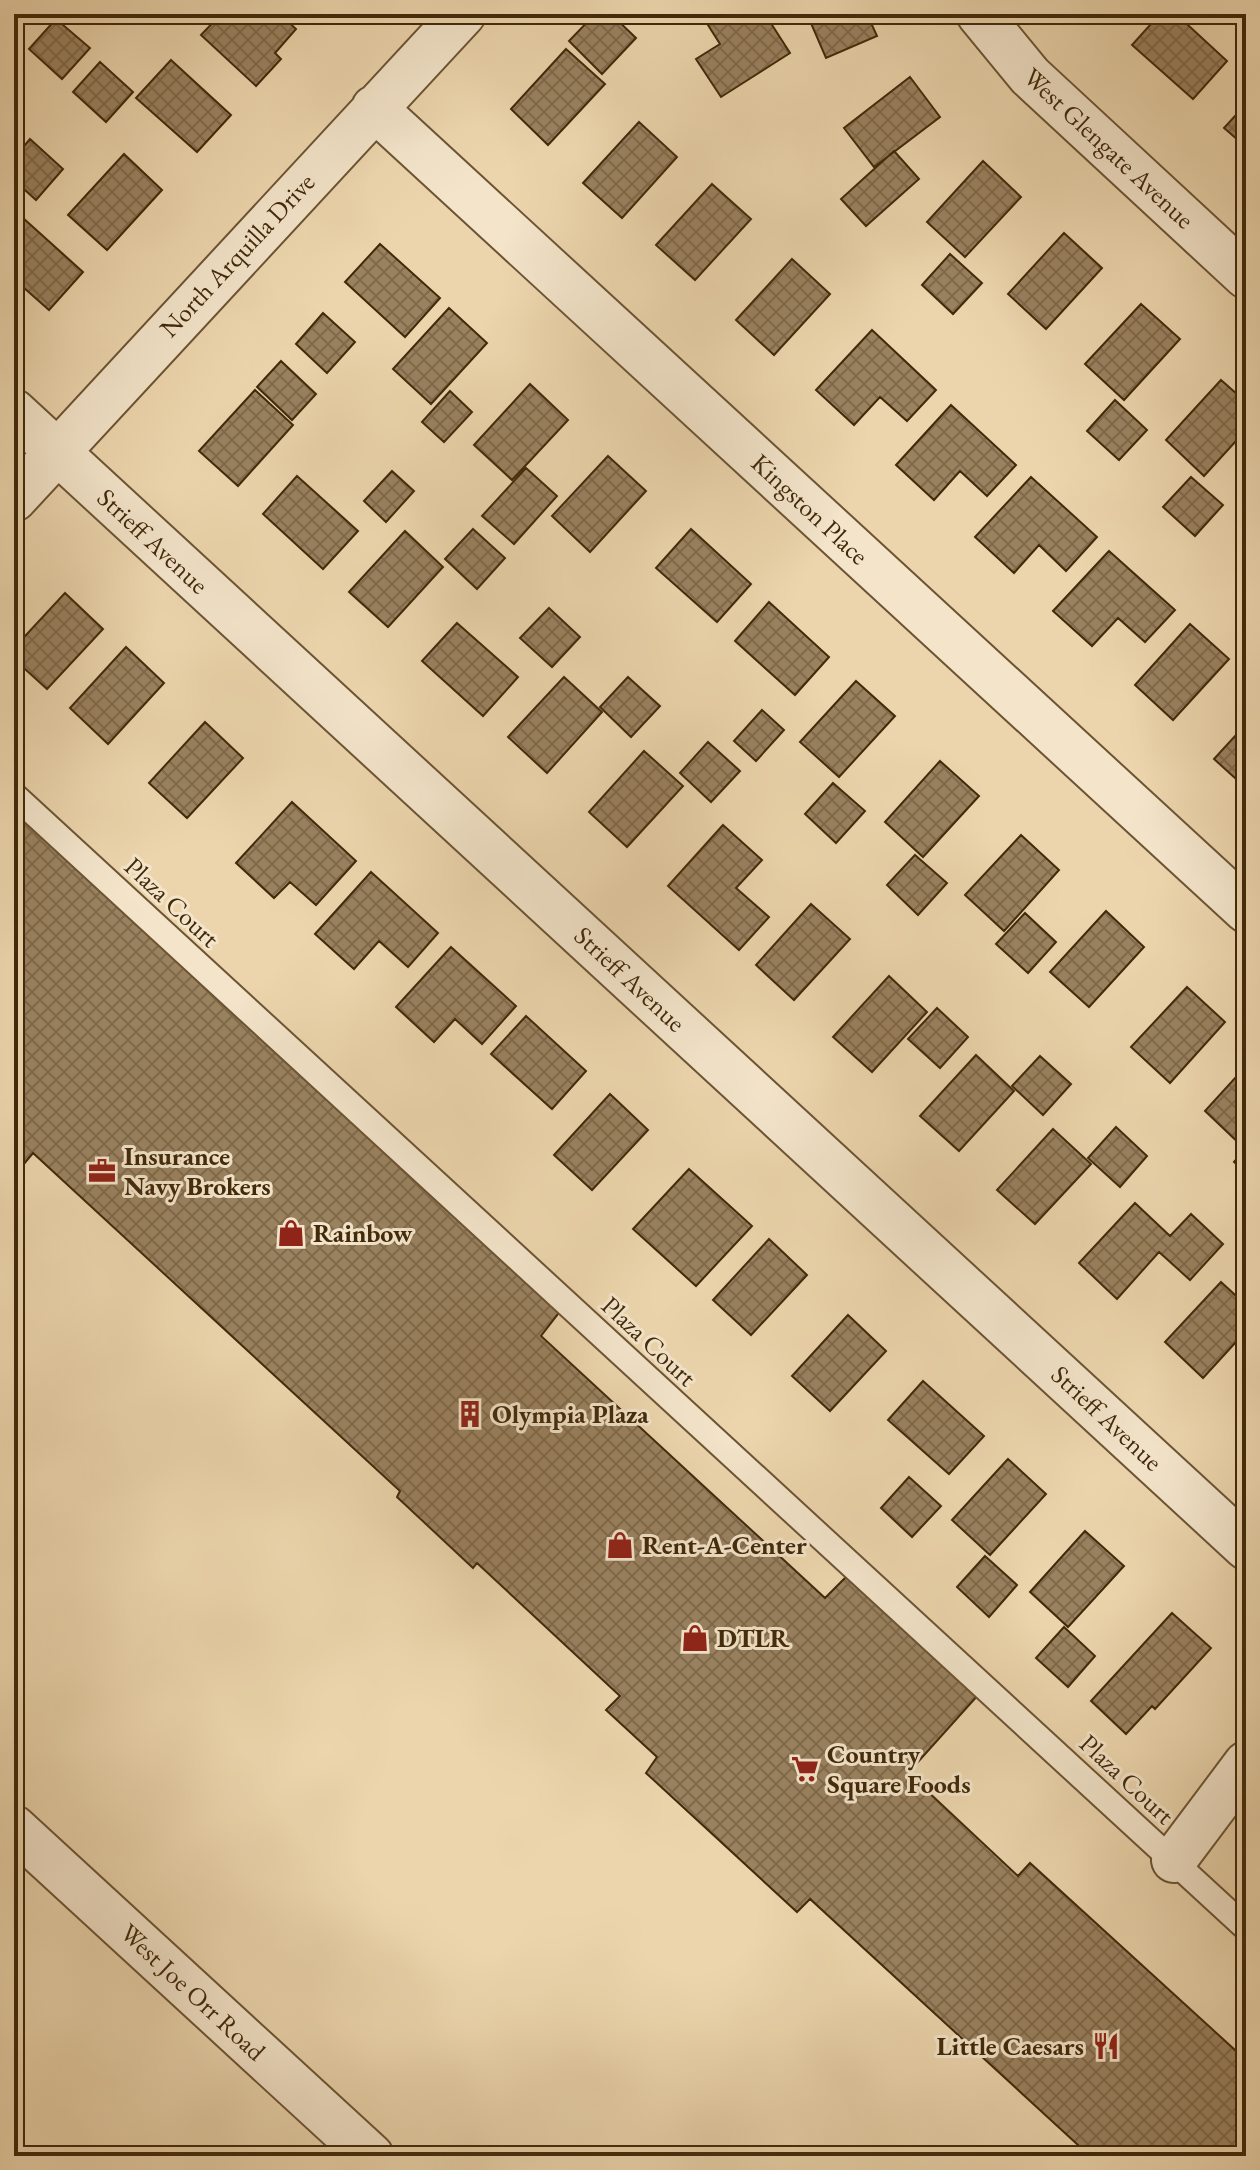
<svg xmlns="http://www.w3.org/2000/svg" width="1260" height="2170" font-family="'EB Garamond',serif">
  <defs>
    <pattern id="building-cross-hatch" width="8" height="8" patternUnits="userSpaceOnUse" patternTransform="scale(2)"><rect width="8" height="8" fill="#9a825f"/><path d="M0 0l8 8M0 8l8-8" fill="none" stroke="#7f6a4d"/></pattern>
  </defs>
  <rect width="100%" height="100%" fill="#ecd5ad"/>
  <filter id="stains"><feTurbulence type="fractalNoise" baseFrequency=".0025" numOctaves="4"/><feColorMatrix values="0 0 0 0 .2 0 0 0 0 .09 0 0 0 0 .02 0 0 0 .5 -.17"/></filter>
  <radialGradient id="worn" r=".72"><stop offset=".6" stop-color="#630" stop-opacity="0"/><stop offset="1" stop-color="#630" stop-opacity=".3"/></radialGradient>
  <path fill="url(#building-cross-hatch)" stroke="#41290a" stroke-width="2" d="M 221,14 L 280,14 L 296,29 L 275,53 L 281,59 L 256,86 L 201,35 Z
    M 595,14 L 611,14 L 636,38 L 602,74 L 569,41 Z
    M 701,14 L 765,14 L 790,53 L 721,97 L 696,59 L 720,44 Z
    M 807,14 L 867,14 L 877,36 L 826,58 Z
    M 1160,14 L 1176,14 L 1227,61 L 1193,99 L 1132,45 Z
    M 1241,14 L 1246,14 L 1246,31 L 1235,21 Z
    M 56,19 L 90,48 L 62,79 L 29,49 Z
    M 566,49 L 605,84 L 548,145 L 511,109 Z
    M 171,60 L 231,115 L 197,152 L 136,98 Z
    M 100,62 L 133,92 L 106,122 L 73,92 Z
    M 910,77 L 940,117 L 874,167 L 844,128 Z
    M 1246,104 L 1246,147 L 1224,128 Z
    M 639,122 L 677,157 L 622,218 L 583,183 Z
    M 30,139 L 63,169 L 36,200 L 14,180 L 14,158 Z
    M 894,151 L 919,179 L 866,226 L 841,199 Z
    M 124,154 L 162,190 L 107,250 L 68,215 Z
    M 983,161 L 1021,197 L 965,257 L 927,222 Z
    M 712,184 L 751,219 L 695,280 L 656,245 Z
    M 23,218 L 83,272 L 49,310 L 14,279 L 14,228 Z
    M 1064,233 L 1102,268 L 1046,329 L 1008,294 Z
    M 380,244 L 440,298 L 405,337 L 345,282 Z
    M 950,254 L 982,283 L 953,314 L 922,285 Z
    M 792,259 L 830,294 L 774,355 L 736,320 Z
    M 1141,304 L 1180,339 L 1124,400 L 1085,364 Z
    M 449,308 L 487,343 L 431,404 L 393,369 Z
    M 323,313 L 355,342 L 327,373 L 296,344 Z
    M 872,330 L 936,390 L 907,421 L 880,397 L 854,425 L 816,390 Z
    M 281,361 L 316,394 L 292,420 L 257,387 Z
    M 1221,380 L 1246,402 L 1246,430 L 1204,476 L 1166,440 Z
    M 530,384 L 568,420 L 512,480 L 474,445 Z
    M 255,390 L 293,425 L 238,486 L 199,451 Z
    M 450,391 L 472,412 L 444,442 L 422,422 Z
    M 1115,400 L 1147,430 L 1119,460 L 1087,431 Z
    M 951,405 L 1016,465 L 987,496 L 960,471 L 934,500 L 896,465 Z
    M 608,456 L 646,491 L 590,552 L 552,516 Z
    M 526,468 L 557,496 L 514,544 L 482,516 Z
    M 392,471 L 414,491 L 386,522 L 364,501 Z
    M 297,476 L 358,531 L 323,569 L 263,514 Z
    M 1031,477 L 1097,537 L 1066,571 L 1039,545 L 1014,573 L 975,537 Z
    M 1191,477 L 1223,505 L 1195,536 L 1163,507 Z
    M 473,529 L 505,558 L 477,589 L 445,559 Z
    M 691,529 L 751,584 L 717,622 L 656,568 Z
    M 405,531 L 443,567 L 388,627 L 349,592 Z
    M 1109,551 L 1175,610 L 1145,642 L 1118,618 L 1092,646 L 1053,611 Z
    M 65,593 L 103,629 L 47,689 L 14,659 L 14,648 Z
    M 769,602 L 829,657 L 795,695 L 735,641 Z
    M 549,608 L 580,637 L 552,667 L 520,638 Z
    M 457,623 L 518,677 L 483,716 L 422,661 Z
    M 1190,624 L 1229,659 L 1173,720 L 1135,685 Z
    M 126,647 L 164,683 L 108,744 L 70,708 Z
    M 564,677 L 602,712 L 547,773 L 508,737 Z
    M 628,677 L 660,706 L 631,737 L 600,707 Z
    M 856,681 L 895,716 L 839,777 L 800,742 Z
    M 762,710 L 784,730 L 756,761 L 734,741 Z
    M 205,722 L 243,758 L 187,818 L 149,783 Z
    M 1246,724 L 1246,788 L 1214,759 Z
    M 708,742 L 740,771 L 711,802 L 680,773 Z
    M 644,751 L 683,786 L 627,847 L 589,812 Z
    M 940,761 L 979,796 L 923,857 L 885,822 Z
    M 833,783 L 865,811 L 836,843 L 805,814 Z
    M 292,802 L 356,861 L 316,905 L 290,882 L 274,898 L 236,863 Z
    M 14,806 L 561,1310 L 541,1336 L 825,1598 L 851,1572 L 979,1694 L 908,1773 L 1018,1876 L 1030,1863 L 1246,2060 L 1246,2156 L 1090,2156 L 810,1899 L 797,1912 L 646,1773 L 657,1757 L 606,1710 L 620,1696 L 477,1563 L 473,1568 L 397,1497 L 400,1491 L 33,1153 L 14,1176 Z
    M 723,825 L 762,860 L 736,888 L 769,917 L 739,950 L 668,886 Z
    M 1021,835 L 1059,870 L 1004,931 L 965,895 Z
    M 915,855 L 947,883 L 918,915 L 887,885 Z
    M 371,872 L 438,933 L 408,967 L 379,941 L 354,969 L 315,934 Z
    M 811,904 L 850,939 L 794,1000 L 756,965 Z
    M 1106,911 L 1144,947 L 1089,1007 L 1050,972 Z
    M 1025,913 L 1056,942 L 1028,973 L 996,944 Z
    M 451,947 L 516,1006 L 482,1044 L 455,1019 L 434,1042 L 396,1007 Z
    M 889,976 L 927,1012 L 872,1072 L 833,1037 Z
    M 1187,987 L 1225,1022 L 1170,1083 L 1131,1047 Z
    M 937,1008 L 968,1037 L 940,1068 L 908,1039 Z
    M 526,1016 L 586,1071 L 552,1109 L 491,1054 Z
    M 976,1055 L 1014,1091 L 959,1151 L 920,1116 Z
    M 1040,1056 L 1071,1084 L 1043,1115 L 1012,1086 Z
    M 1246,1066 L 1246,1144 L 1243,1147 L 1205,1111 Z
    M 610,1094 L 648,1130 L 592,1190 L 554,1155 Z
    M 1116,1127 L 1147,1156 L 1120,1187 L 1088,1158 Z
    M 1053,1129 L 1091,1164 L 1035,1224 L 997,1190 Z
    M 1246,1148 L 1246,1173 L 1234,1162 Z
    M 689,1169 L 752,1226 L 696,1286 L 633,1229 Z
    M 1135,1203 L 1170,1236 L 1191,1214 L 1223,1244 L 1190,1280 L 1159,1252 L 1117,1299 L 1079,1263 Z
    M 769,1239 L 807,1275 L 751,1335 L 713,1300 Z
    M 1221,1282 L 1246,1305 L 1246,1331 L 1203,1378 L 1165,1342 Z
    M 848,1315 L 886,1351 L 830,1411 L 792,1376 Z
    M 923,1381 L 984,1436 L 949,1474 L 888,1420 Z
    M 1008,1459 L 1046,1494 L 990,1555 L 952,1520 Z
    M 909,1477 L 941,1506 L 912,1537 L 881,1508 Z
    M 1085,1531 L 1124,1566 L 1068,1627 L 1030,1592 Z
    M 985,1556 L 1017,1585 L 989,1617 L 957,1587 Z
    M 1172,1613 L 1211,1648 L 1155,1709 L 1152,1706 L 1126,1734 L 1091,1701 Z
    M 1064,1627 L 1095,1656 L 1068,1687 L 1036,1658 Z"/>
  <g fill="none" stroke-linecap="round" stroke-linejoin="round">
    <g stroke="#6c5433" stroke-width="28">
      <path id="service" d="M 14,795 L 1246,1928"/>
    </g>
    <g stroke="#6c5433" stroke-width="48">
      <path id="minor" d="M 979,14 L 1030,76 L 1246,276
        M 374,108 L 1246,910
        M 14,412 L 1246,1547
        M 14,499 L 463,14
        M 1174,1860 L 1246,1764"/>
    </g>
    <g stroke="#6c5433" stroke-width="48">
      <path id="tertiary" d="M 14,1828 L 371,2156"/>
    </g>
    <use href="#service" stroke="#f3e4ca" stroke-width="24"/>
    <use href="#minor" stroke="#f3e4ca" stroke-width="44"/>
    <use href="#tertiary" stroke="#f3e4ca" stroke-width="44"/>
  </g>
  <defs>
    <g id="office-bare" transform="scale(2.16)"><path d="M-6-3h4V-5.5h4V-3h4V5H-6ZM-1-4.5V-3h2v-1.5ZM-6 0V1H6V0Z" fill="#8f2418" stroke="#f3e4ca" stroke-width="2.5" paint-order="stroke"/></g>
    <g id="shop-bare" transform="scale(2.16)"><path d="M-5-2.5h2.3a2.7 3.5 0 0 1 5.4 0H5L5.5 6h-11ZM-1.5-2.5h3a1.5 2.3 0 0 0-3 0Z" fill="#8f2418" stroke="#f3e4ca" stroke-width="2.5" paint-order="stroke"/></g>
    <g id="building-bare" transform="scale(2.16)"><path d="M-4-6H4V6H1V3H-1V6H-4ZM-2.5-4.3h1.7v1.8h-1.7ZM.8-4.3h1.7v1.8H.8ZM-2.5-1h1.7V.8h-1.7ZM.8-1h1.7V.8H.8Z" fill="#8f2418" stroke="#f3e4ca" stroke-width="2.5" paint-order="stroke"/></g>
    <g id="supermarket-bare" transform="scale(2.16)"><path d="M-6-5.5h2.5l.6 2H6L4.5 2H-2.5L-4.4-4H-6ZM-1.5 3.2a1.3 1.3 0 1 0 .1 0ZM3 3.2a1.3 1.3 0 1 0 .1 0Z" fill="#8f2418" stroke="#f3e4ca" stroke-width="2.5" paint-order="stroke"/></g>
    <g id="restaurant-bare" transform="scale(2.16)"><path d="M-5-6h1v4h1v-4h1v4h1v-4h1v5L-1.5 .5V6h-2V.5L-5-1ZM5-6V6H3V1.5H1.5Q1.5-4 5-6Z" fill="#8f2418" stroke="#f3e4ca" stroke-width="2.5" paint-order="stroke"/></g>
  </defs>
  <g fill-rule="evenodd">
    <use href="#office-bare" x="102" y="1171"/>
    <use href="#shop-bare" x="291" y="1233"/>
    <use href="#building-bare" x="470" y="1414"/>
    <use href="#shop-bare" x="620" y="1545"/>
    <use href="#shop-bare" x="695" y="1638"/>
    <use href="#supermarket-bare" x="805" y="1769"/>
    <use href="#restaurant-bare" x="1106" y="2046"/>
  </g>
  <g text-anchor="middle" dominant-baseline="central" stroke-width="6" stroke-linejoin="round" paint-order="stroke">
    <g font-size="26" fill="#41290a" stroke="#f3e4ca">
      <text transform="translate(1109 148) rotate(43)">West Glengate Avenue</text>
      <text transform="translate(237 255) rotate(-47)">North Arquilla Drive</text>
      <text transform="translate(810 509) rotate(43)">Kingston Place</text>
      <text transform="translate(153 541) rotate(43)">Strieff Avenue</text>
      <text transform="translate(172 902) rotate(43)">Plaza Court</text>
      <text transform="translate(630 979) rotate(43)">Strieff Avenue</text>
      <text transform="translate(649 1341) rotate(43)">Plaza Court</text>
      <text transform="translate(1107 1418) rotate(43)">Strieff Avenue</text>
      <text transform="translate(1127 1779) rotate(43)">Plaza Court</text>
      <text transform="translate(193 1992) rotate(43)">West Joe Orr Road</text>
    </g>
    <g font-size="26" font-weight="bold" fill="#41290a" stroke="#f3e4ca" text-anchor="start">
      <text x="124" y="1156">Insurance<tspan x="124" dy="30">Navy Brokers</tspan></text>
      <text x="313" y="1233">Rainbow</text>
      <text x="492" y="1414">Olympia Plaza</text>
      <text x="642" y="1545">Rent-A-Center</text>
      <text x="717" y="1638">DTLR</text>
      <text x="827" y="1754">Country<tspan x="827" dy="30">Square Foods</tspan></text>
      <text x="1084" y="2046" text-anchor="end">Little Caesars</text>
    </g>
  </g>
  <rect width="1260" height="2170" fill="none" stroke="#ecd5ad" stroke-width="48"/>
  <rect x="16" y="16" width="1228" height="2138" fill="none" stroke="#41290a" stroke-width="4"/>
  <rect x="24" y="24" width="1212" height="2122" fill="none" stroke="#41290a" stroke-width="2"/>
  <rect width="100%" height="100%" filter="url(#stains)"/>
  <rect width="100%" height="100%" fill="url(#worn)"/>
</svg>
